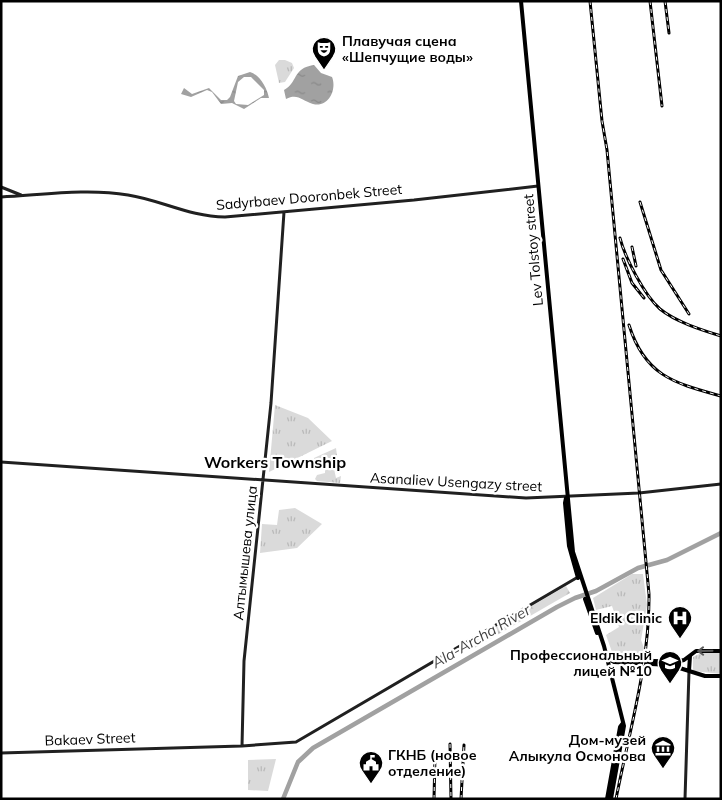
<svg xmlns="http://www.w3.org/2000/svg" width="722" height="800" font-family="Mulish,sans-serif">
  <defs>
    <pattern id="grass-tufts" width="24" height="20" patternUnits="userSpaceOnUse" patternTransform="scale(1.25)"><rect width="24" height="20" fill="#dadada"/><path d="M3 7l-1-3M5 7V3M7 7l1-3M15 17l-1-3M17 17v-4M19 17l1-3" fill="none" stroke="#b9b9b9"/></pattern>
    <pattern id="forest-firs" width="22" height="20" patternUnits="userSpaceOnUse" patternTransform="scale(1.25)"><rect width="22" height="20" fill="#dadada"/><path d="M5 1l3.5 6h-7zM16 11l3.5 6h-7z" fill="#b9b9b9"/></pattern>
    <pattern id="water-ripples" width="26" height="14" patternUnits="userSpaceOnUse" patternTransform="scale(1.25)"><rect width="26" height="14" fill="#a1a1a1"/><path d="M2 4q2-2 4 0t4 0M15 11q2-2 4 0t4 0" fill="none" stroke="#898989"/></pattern>
  </defs>
  <rect width="100%" height="100%" fill="#fff"/>
  <path fill="url(#grass-tufts)" d="M 285,60 L 292,63 L 294,68 L 285,82 L 279,83 L 275,65 L 279,60 Z
    M 275,405 L 308,418 L 332,441 L 269,472 Z
    M 336,448 L 338,463 L 333,464 L 336,478 L 341,476 L 340,483 L 317,481 L 315,479 L 317,475 L 325,473 L 325,463 L 317,465 L 314,458 Z
    M 295,508 L 322,524 L 297,548 L 260,553 L 262,524 L 277,525 L 279,510 Z
    M 632,574 L 643,574 L 647,605 L 641,640 L 644,648 L 642,657 L 612,652 L 606,635 L 619,627 L 612,606 L 596,610 L 593,598 Z
    M 701,653 L 721,653 L 721,674 L 693,671 L 693,657 Z
    M 276,759 L 268,791 L 248,790 L 248,760 Z"/>
  <path fill="url(#forest-firs)" d="M 566,586 L 570,593 L 471,650 L 467,644 Z"/>
  <path fill="url(#water-ripples)" fill-rule="evenodd" d="M 314,65 L 321,73 L 332,77 C 337,89 329,108 313,104 C 302,101 298,93 286,99 L 284,90 C 298,83 292,68 314,65 Z
    M 250,72 C 260,75 267,88 269,98 L 261,98 L 244,109 L 232,103 L 221,104 L 212,92 L 207,90 L 191,97 L 181,94 L 184,88 L 192,94 L 209,88 L 221,100 L 227,100 L 230,97 L 238,76 ZM 251,77 L 264,90 L 264,95 L 248,105 L 236,104 L 234,101 L 238,82 L 244,77 Z"/>
  <g fill="none" stroke-linecap="round" stroke-linejoin="round">
    <path stroke="#a1a1a1" stroke-width="4.5" d="M 283,799 L 298,762 L 313,748 L 557,607 L 575,598 L 596,591 L 638,568 L 667,560 L 721,533"/>
    <path stroke="#202020" stroke-width="3" d="M 1,187 L 21,195
      M 1,197 C 42,195 87,188 128,195 C 161,200 190,217 225,217 L 414,200 L 538,186
      M 1,462 L 526,498 L 639,493 L 721,484
      M 242,746 L 244,661 L 271,403 L 284,212
      M 1,753 L 242,746 L 296,742 L 578,577
      M 685,799 L 689,671"/>
    <path stroke="#000" stroke-width="4" d="M 521,1 L 573,552 L 604,646 L 624,726 L 611,799
      M 566,498 L 565,503 L 569,546 L 578,578
      M 585,599 L 597,633
      M 607,658 L 614,662 L 670,665 L 705,676 L 721,676
      M 614,659 L 675,662 L 684,660 L 696,651 L 721,651
      M 689,671 L 690,656
      M 607,799 L 620,727 L 623,723"/>
    <g stroke="#000" stroke-width="3">
      <path id="rail" d="M 590,1 L 602,121 L 607,150 L 649,594 C 650,662 629,732 616,799
        M 650,1 L 662,106
        M 665,1 L 669,33
        M 640,202 L 661,270 L 689,314
        M 620,238 C 625,258 645,296 660,309 C 676,322 702,330 721,336
        M 632,247 L 636,266
        M 623,259 L 632,283 L 644,298
        M 629,325 C 645,376 674,383 721,396
        M 450,744 L 451,799
        M 434,799 L 435,756
        M 461,799 L 464,745"/>
    </g>
    <use href="#rail" stroke="#fff" stroke-width="1" stroke-dasharray="4" stroke-linecap="butt"/>
  </g>
  <defs><path id="oneway-shaft" d="M-6 0H5M1.5-3L5.5 0L1.5 3" fill="none" stroke-width="1.6" stroke-linecap="round" stroke-linejoin="round" transform="scale(1.25)"/></defs>
  <use stroke="#595959" href="#oneway-shaft" transform="translate(705 651) rotate(179)"/>
  <defs>
    <g id="theatre-pin" transform="scale(1.25)"><path d="M0 17L-7.5 6A9.5 9.5 0 1 1 7.5 6Z" fill="#000" stroke="#fff"/><path d="M-5-5.5Q0-4 5-5.5V0Q5 5 0 6Q-5 5-5 0ZM-3.3-2.5H-1v1.5H-3.3ZM1-2.5H3.3v1.5H1ZM-2.8 1Q0 5.5 2.8 1Z" fill="#fff"/></g>
    <g id="hospital-pin" transform="scale(1.25)"><path d="M0 17L-7.5 6A9.5 9.5 0 1 1 7.5 6Z" fill="#000" stroke="#fff"/><path d="M-5-5h3v3.5h4V-5h3V5h-3V1.5h-4V5h-3Z" fill="#fff"/></g>
    <g id="university-pin" transform="scale(1.25)"><path d="M0 17L-7.5 6A9.5 9.5 0 1 1 7.5 6Z" fill="#000" stroke="#fff"/><path d="M0-5L7-2L0 1L-7-2ZM-4 1L0 2.5L4 1V4Q0 6-4 4Z" fill="#fff"/></g>
    <g id="museum-pin" transform="scale(1.25)"><path d="M0 17L-7.5 6A9.5 9.5 0 1 1 7.5 6Z" fill="#000" stroke="#fff"/><path d="M0-6L6-3V-2H-6V-3ZM-5-1h2V3h-2ZM-1-1h2V3h-2ZM3-1h2V3H3ZM-6 4H6V6H-6Z" fill="#fff"/></g>
    <g id="civic-pin" transform="scale(1.25)"><path d="M0 17L-7.5 6A9.5 9.5 0 1 1 7.5 6Z" fill="#000" stroke="#fff"/><path d="M-.6-6.5H3V-4.5H.6V-3L4-1V1h2V6H-6V1h2V-1L-.6-3ZM-1.2 2.5V6h2.4V2.5Z" fill="#fff"/></g>
  </defs>
  <g fill-rule="evenodd">
    <use href="#theatre-pin" x="324" y="49"/>
    <use href="#hospital-pin" x="680" y="618"/>
    <use href="#university-pin" x="670" y="663"/>
    <use href="#museum-pin" x="663" y="748"/>
    <use href="#civic-pin" x="371" y="763"/>
  </g>
  <g text-anchor="middle" dominant-baseline="central" stroke-width="4.5" stroke-linejoin="round" paint-order="stroke">
    <g font-size="14" font-weight="bold" fill="#000" stroke="#fff" text-anchor="end">
      <text x="342" y="41" text-anchor="start">Плавучая сцена<tspan x="342" dy="16">«Шепчущие воды»</tspan></text>
      <text x="662" y="618">Eldik Clinic</text>
      <text x="652" y="655">Профессиональный<tspan x="652" dy="16">лицей №10</tspan></text>
      <text x="646" y="740">Дом-музей<tspan x="646" dy="16">Алыкула Осмонова</tspan></text>
      <text x="388" y="755" text-anchor="start">ГКНБ (новое<tspan x="388" dy="16">отделение)</tspan></text>
    </g>
    <g font-size="14" fill="#000" stroke="#fff">
      <text transform="translate(309 197) rotate(-5)">Sadyrbaev Dooronbek Street</text>
      <text transform="translate(533 250) rotate(-95)">Lev Tolstoy street</text>
      <text transform="translate(456 482) rotate(3)">Asanaliev Usengazy street</text>
      <text transform="translate(245 553) rotate(-84)">Алтымышева улица</text>
      <text transform="translate(90 739) rotate(-2)">Bakaev Street</text>
    </g>
    <g font-size="15" font-style="italic" fill="#424242" stroke="#fff">
      <text transform="translate(481 636) rotate(-30)">Ala-Archa River</text>
    </g>
    <g font-size="16" font-weight="bold" fill="#000" stroke="#fff">
      <text x="275" y="462">Workers Township</text>
    </g>
  </g>
  <rect width="722" height="800" fill="none" stroke="#000000" stroke-width="5"/>
</svg>
